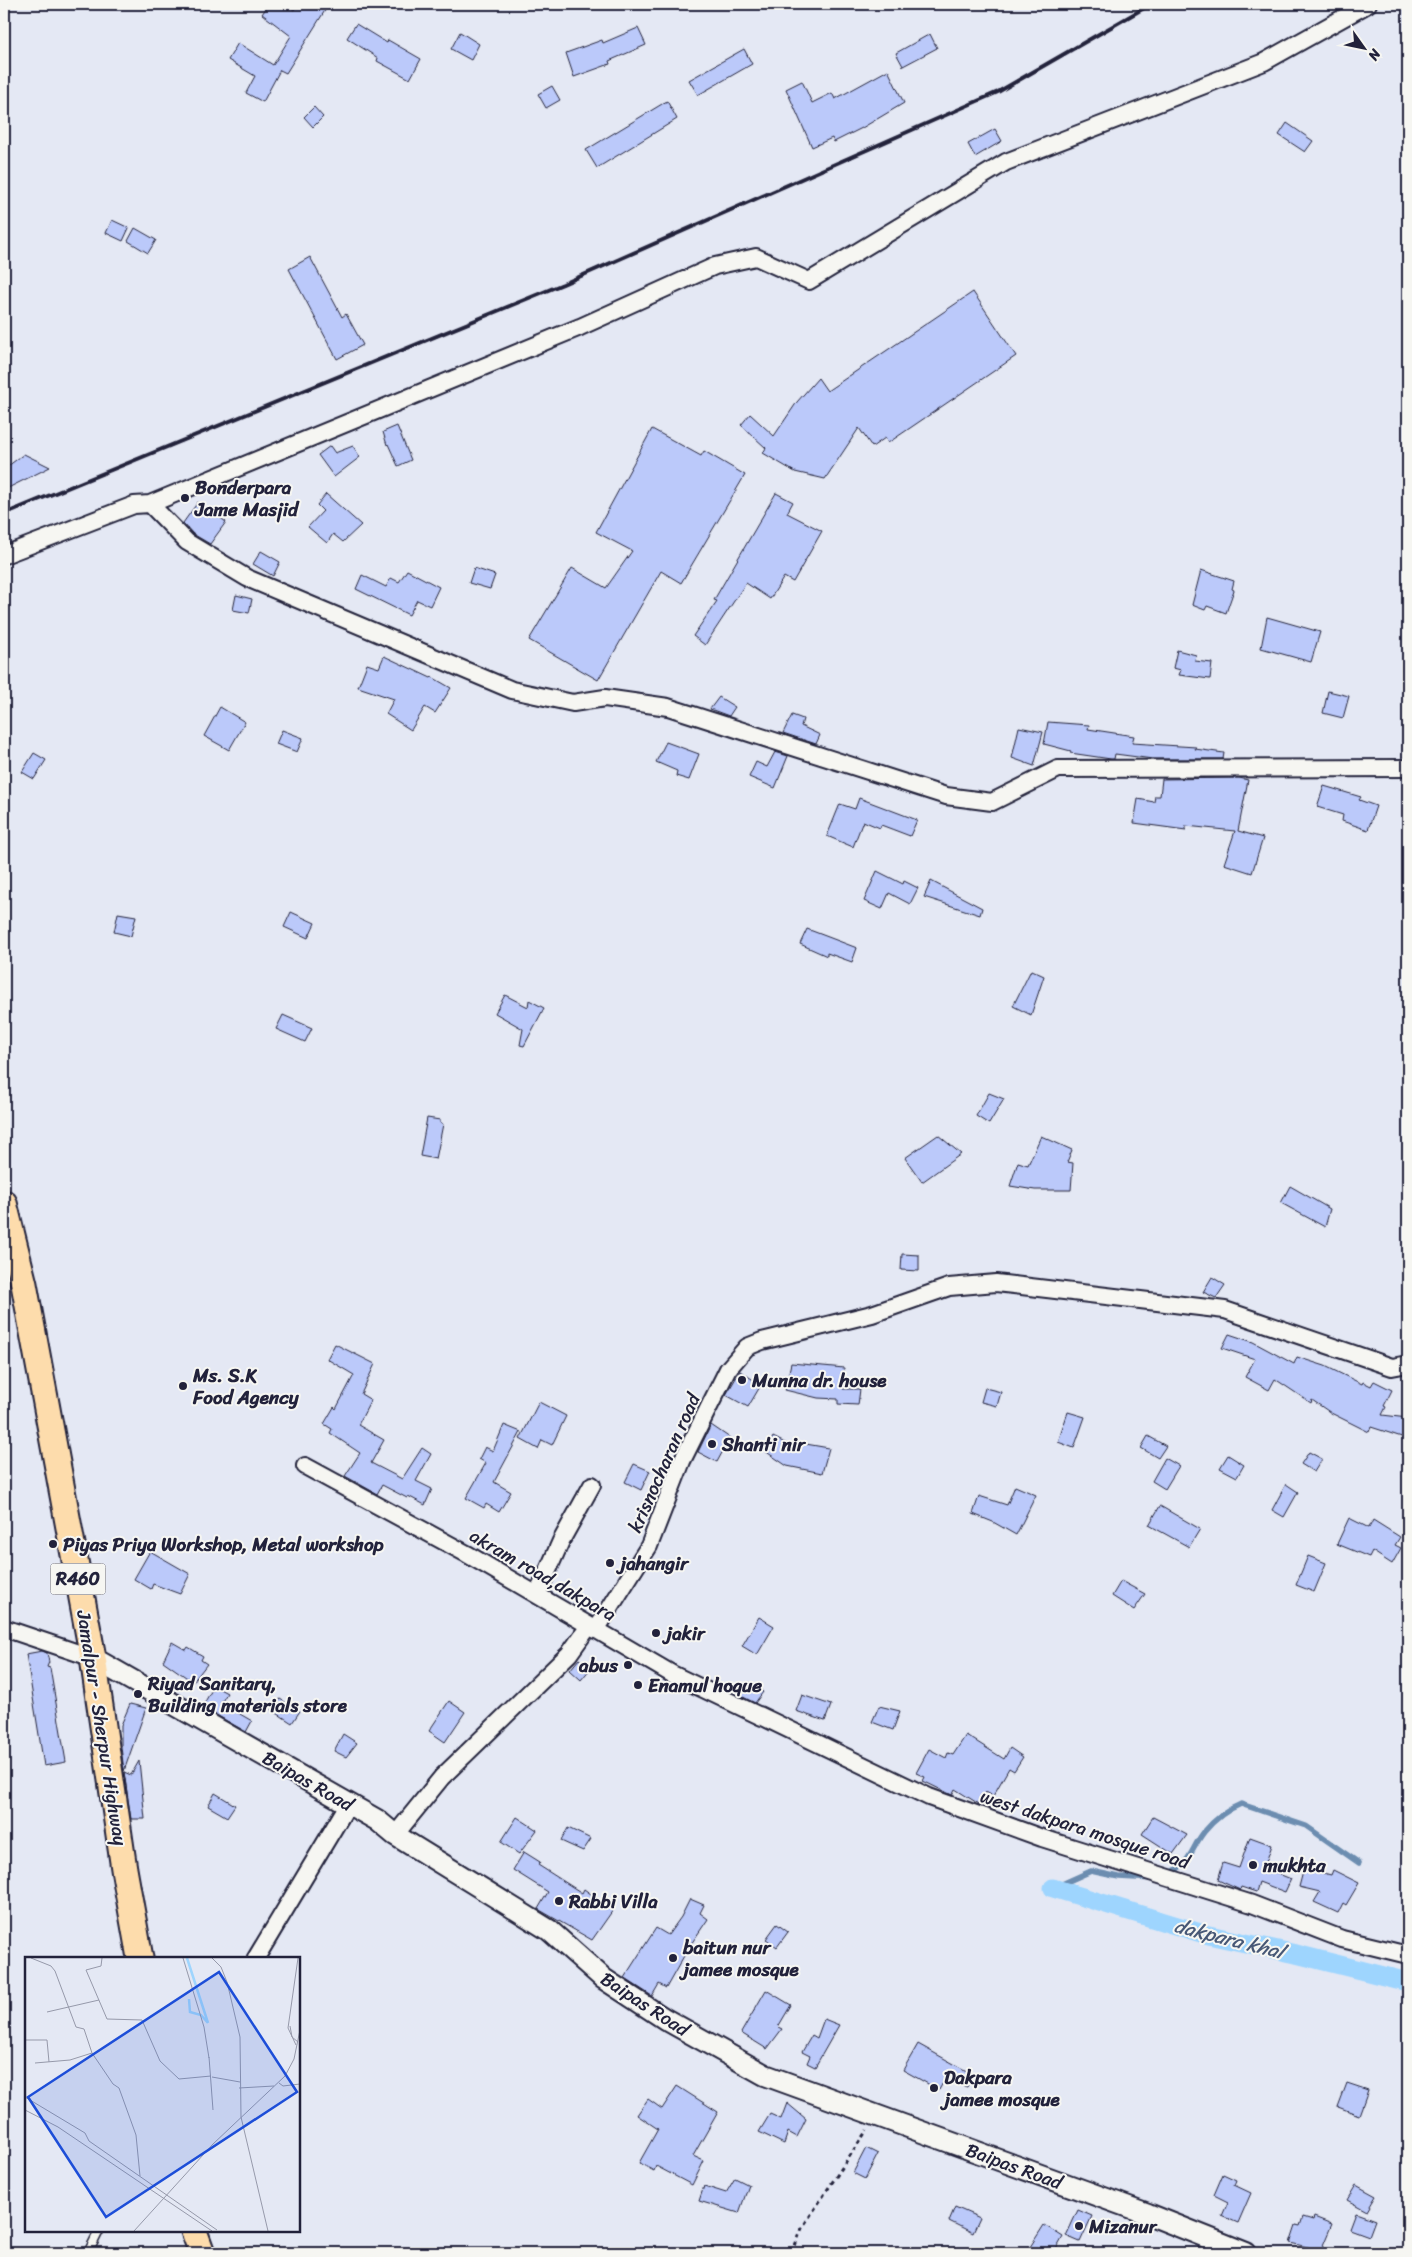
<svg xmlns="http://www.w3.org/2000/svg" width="1412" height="2257" font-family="Sriracha,sans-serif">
  <rect width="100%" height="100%" fill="#e4e8f4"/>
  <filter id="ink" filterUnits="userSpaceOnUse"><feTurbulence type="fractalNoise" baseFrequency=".02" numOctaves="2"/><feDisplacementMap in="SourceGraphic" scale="10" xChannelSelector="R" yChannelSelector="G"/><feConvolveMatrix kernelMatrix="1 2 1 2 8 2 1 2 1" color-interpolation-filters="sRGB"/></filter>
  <g filter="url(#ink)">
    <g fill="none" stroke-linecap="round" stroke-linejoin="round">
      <path stroke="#6c8db0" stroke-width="5.5" d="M 1169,1874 C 1192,1862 1190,1850 1204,1832 C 1214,1820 1226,1810 1241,1804 L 1306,1826 L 1359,1863
        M 1053,1888 L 1091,1871 L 1119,1877 L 1154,1879"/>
      <path stroke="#9ed5fe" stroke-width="19" d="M 1053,1888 L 1204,1934 L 1296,1954 L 1408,1982"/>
    </g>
    <path fill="#bbc9fa" stroke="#22223b" d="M 269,4 L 285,4 L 294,10 L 297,4 L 329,4 L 286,73 L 280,70 L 263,102 L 246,93 L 255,76 L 228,60 L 238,43 L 273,65 L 291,36 L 262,14 Z
      M 356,24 L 387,43 L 388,40 L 421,59 L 410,79 L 377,61 L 378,58 L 347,38 Z
      M 638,28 L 646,45 L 609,61 L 610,64 L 574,77 L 566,53 L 602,40 L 603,43 Z
      M 460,32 L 479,44 L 471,60 L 451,49 Z
      M 930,34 L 937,48 L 903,66 L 896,53 Z
      M 744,49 L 752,64 L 698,95 L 689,80 Z
      M 888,70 L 904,103 L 862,128 L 834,142 L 832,138 L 812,147 L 786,89 L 802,81 L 812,103 L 832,93 L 835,99 Z
      M 552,86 L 560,100 L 546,108 L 538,94 Z
      M 667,101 L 677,119 L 597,168 L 586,150 Z
      M 314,107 L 323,117 L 313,127 L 304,117 Z
      M 1287,123 L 1313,141 L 1305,152 L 1279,135 Z
      M 995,129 L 1002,141 L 975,157 L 968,144 Z
      M 112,220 L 129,228 L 123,241 L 106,233 Z
      M 135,228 L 156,240 L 148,253 L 128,241 Z
      M 310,257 L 342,317 L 346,314 L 363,345 L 337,359 L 289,269 Z
      M 973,292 L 1016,356 L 888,443 L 885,438 L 872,447 L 859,428 L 825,479 L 795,472 L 763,453 L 766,448 L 741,425 L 750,414 L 774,436 L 797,402 L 818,378 L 827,391 Z
      M 397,426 L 411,460 L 398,466 L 388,444 L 387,445 L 383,432 Z
      M 652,429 L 701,456 L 704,451 L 745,475 L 681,583 L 661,571 L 598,680 L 529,640 L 572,568 L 606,588 L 632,551 L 596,532 Z
      M 330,446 L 335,453 L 353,446 L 360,457 L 334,477 L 318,455 Z
      M 24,454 L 50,467 L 4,490 L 4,469 Z
      M 776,493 L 793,502 L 787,513 L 822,531 L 793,582 L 784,577 L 770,599 L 746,583 L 705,645 L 693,636 L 717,601 L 714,600 Z
      M 326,494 L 361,525 L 343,542 L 333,534 L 327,543 L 308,527 L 323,511 L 317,505 Z
      M 198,502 L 226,522 L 210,544 L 193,534 L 183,523 Z
      M 261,551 L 280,562 L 273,576 L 253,564 Z
      M 474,568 L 495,575 L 490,589 L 469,583 Z
      M 407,570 L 439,587 L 430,606 L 417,600 L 409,615 L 356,589 L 362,575 L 386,587 L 391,578 L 399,582 Z
      M 1201,570 L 1234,581 L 1232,589 L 1234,590 L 1226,613 L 1207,606 L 1205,610 L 1192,605 Z
      M 236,595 L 252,599 L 249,613 L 233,610 Z
      M 1267,617 L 1320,632 L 1311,662 L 1261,648 Z
      M 1177,650 L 1196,655 L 1195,661 L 1212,663 L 1210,679 L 1179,675 L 1181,670 L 1173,668 Z
      M 384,656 L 431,678 L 432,677 L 451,688 L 435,713 L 425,707 L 411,730 L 386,714 L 394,699 L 358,687 L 367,664 L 379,668 Z
      M 1328,691 L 1349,696 L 1343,718 L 1323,713 Z
      M 719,697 L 735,707 L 729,716 L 710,709 Z
      M 220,707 L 245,722 L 229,750 L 204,736 Z
      M 792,715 L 803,719 L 801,726 L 820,735 L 816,744 L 783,733 Z
      M 1048,722 L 1089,725 L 1088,729 L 1134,736 L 1132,743 L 1196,747 L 1195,749 L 1224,753 L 1223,759 L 1153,759 L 1115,754 L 1114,759 L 1111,759 L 1070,753 L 1071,751 L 1044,744 Z
      M 1019,727 L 1043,732 L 1034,766 L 1012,758 Z
      M 282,730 L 303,738 L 297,752 L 276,744 Z
      M 666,742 L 699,754 L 689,780 L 676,776 L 677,771 L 656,762 Z
      M 775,752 L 788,756 L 775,788 L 749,777 L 756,762 L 767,767 Z
      M 34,753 L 46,760 L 34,779 L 22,772 Z
      M 1239,778 L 1248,780 L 1238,831 L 1263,838 L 1252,873 L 1224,864 L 1235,831 L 1186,826 L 1186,830 L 1134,823 L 1138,799 L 1154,802 L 1155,796 L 1160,796 L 1162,779 Z
      M 1324,786 L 1361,797 L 1359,800 L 1376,806 L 1368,830 L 1342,821 L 1343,815 L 1317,807 Z
      M 859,798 L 917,820 L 910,836 L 881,825 L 880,828 L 863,821 L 853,847 L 827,836 L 840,804 L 855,809 Z
      M 877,871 L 903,884 L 904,881 L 918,888 L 910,904 L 889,893 L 882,909 L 864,901 Z
      M 931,881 L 982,908 L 980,915 L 924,897 Z
      M 291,912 L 315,923 L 308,938 L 284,927 Z
      M 118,913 L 136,916 L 131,936 L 114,932 Z
      M 807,929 L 857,948 L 852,962 L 827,953 L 827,956 L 800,944 Z
      M 1031,970 L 1044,976 L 1031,1015 L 1013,1006 Z
      M 505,995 L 528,1007 L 529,1000 L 544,1008 L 524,1046 L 520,1045 L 523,1029 L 495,1013 Z
      M 283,1015 L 312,1028 L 305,1042 L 276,1029 Z
      M 989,1093 L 1004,1099 L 989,1124 L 976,1116 Z
      M 427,1118 L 440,1120 L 440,1123 L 443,1124 L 436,1159 L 420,1156 Z
      M 938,1135 L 961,1154 L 922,1182 L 905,1158 Z
      M 1041,1136 L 1072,1150 L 1067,1162 L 1073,1163 L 1071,1190 L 1035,1190 L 1010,1186 L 1018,1162 L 1028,1165 Z
      M 1290,1186 L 1330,1209 L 1325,1227 L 1281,1203 Z
      M 902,1254 L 919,1255 L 919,1271 L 901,1270 Z
      M 1212,1277 L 1225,1285 L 1216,1298 L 1203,1292 Z
      M 1229,1334 L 1253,1342 L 1294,1364 L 1297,1357 L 1325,1366 L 1362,1384 L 1363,1382 L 1371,1386 L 1374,1381 L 1392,1390 L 1384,1406 L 1386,1407 L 1382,1415 L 1408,1418 L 1408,1439 L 1371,1427 L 1369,1432 L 1331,1413 L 1312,1400 L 1311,1403 L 1275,1379 L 1269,1390 L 1245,1377 L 1255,1359 L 1222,1348 Z
      M 335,1344 L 375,1364 L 361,1394 L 371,1400 L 358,1425 L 384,1440 L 371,1463 L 402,1479 L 422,1448 L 431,1454 L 416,1481 L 432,1489 L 425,1505 L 408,1496 L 407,1498 L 382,1485 L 377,1494 L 345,1476 L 360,1453 L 330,1433 L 332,1429 L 324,1424 L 334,1407 L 336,1409 L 354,1375 L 327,1359 Z
      M 791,1363 L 844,1368 L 843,1389 L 860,1389 L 858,1405 L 838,1404 L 838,1399 L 818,1398 L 785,1390 Z
      M 740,1371 L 761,1385 L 748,1407 L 726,1395 Z
      M 985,1388 L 1001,1392 L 997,1406 L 981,1402 Z
      M 539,1402 L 566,1416 L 552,1445 L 542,1440 L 538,1449 L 520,1439 Z
      M 1068,1412 L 1085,1417 L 1074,1448 L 1058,1442 Z
      M 504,1425 L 521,1432 L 494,1482 L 511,1492 L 499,1512 L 486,1504 L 484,1508 L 466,1498 L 486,1463 L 479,1459 L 485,1447 L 493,1451 Z
      M 711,1425 L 730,1438 L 717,1462 L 698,1452 Z
      M 1148,1436 L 1166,1446 L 1158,1458 L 1141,1448 Z
      M 773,1437 L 799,1450 L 800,1443 L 829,1448 L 822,1473 L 787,1466 L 765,1451 Z
      M 1309,1452 L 1322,1459 L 1314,1472 L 1301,1464 Z
      M 1228,1455 L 1244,1465 L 1237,1477 L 1220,1468 Z
      M 1165,1458 L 1179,1466 L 1165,1489 L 1152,1481 Z
      M 634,1464 L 650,1471 L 641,1490 L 625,1482 Z
      M 1286,1484 L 1298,1492 L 1284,1517 L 1272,1510 Z
      M 1015,1486 L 1036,1495 L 1016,1535 L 993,1522 L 973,1514 L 979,1496 L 1007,1505 Z
      M 1160,1506 L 1200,1529 L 1189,1547 L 1149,1525 Z
      M 1349,1518 L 1369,1528 L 1373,1520 L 1400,1537 L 1395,1545 L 1401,1548 L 1392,1564 L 1372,1551 L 1369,1557 L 1337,1544 Z
      M 150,1551 L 190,1574 L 180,1594 L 153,1584 L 151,1589 L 134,1579 Z
      M 1308,1556 L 1326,1563 L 1314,1592 L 1296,1585 Z
      M 1121,1581 L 1145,1594 L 1134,1610 L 1112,1596 Z
      M 759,1617 L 774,1626 L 757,1655 L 742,1646 Z
      M 172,1642 L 186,1650 L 188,1647 L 203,1656 L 201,1660 L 207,1664 L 193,1682 L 163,1661 Z
      M 42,1651 L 47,1653 L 49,1662 L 47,1667 L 50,1668 L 66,1762 L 44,1766 L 26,1654 Z
      M 579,1659 L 591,1668 L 581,1680 L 570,1670 Z
      M 749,1682 L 763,1692 L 755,1703 L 739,1695 Z
      M 214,1686 L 227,1693 L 221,1703 L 252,1721 L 246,1732 L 202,1707 Z
      M 802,1695 L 831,1705 L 825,1721 L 796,1711 Z
      M 280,1699 L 300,1711 L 292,1723 L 272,1710 Z
      M 449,1701 L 465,1712 L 445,1742 L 429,1731 Z
      M 130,1704 L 146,1708 L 124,1771 L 121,1747 L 121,1725 Z
      M 879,1706 L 900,1711 L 893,1730 L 872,1722 Z
      M 343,1734 L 357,1743 L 346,1757 L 334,1751 Z
      M 966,1735 L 1004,1759 L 1010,1748 L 1023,1757 L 1014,1771 L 1009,1768 L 993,1796 L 986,1792 L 979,1804 L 955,1789 L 952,1795 L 923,1781 L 925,1777 L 916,1773 L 929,1749 L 946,1758 L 948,1753 L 953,1755 Z
      M 139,1761 L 145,1819 L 131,1819 L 124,1772 L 131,1775 Z
      M 215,1793 L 235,1805 L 227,1817 L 208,1806 Z
      M 517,1817 L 537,1830 L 519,1854 L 501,1842 Z
      M 1153,1817 L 1187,1835 L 1173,1854 L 1142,1834 Z
      M 568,1828 L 591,1839 L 583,1851 L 561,1841 Z
      M 1250,1837 L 1272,1845 L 1264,1868 L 1291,1879 L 1285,1892 L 1259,1882 L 1256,1892 L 1241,1887 L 1240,1890 L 1218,1880 L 1223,1863 L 1239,1868 Z
      M 524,1852 L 540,1862 L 538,1865 L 582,1893 L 584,1889 L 613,1910 L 592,1940 L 538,1909 L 548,1892 L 513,1870 Z
      M 1304,1868 L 1331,1875 L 1333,1870 L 1359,1883 L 1346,1905 L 1343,1903 L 1338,1913 L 1314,1902 L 1320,1892 L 1299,1887 Z
      M 690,1899 L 704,1905 L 700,1913 L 708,1919 L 689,1947 L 666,1988 L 659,1984 L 652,1996 L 624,1978 L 656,1928 L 668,1935 L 681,1917 Z
      M 777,1924 L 788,1932 L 777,1947 L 766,1939 Z
      M 766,1990 L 791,2005 L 778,2027 L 782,2029 L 767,2049 L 741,2033 Z
      M 824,2019 L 839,2025 L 815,2067 L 807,2063 L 810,2056 L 802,2052 L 812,2035 L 817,2038 Z
      M 918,2044 L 972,2074 L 967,2087 L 945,2079 L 939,2090 L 903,2070 Z
      M 1347,2083 L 1368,2090 L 1359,2115 L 1338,2107 Z
      M 677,2086 L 718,2112 L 693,2156 L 704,2161 L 692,2185 L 656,2166 L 654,2171 L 639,2163 L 658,2129 L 637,2115 L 648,2099 L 662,2109 Z
      M 787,2103 L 806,2119 L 797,2137 L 788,2132 L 784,2144 L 759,2132 L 770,2114 L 781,2119 Z
      M 866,2148 L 878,2154 L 865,2179 L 853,2173 Z
      M 1223,2174 L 1236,2180 L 1234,2185 L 1251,2193 L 1238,2223 L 1222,2216 L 1228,2202 L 1214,2195 Z
      M 735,2178 L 749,2185 L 739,2213 L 699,2201 L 704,2186 L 726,2193 Z
      M 1356,2185 L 1376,2196 L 1367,2211 L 1347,2200 Z
      M 955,2207 L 980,2218 L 973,2233 L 949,2221 Z
      M 1078,2210 L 1092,2216 L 1080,2242 L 1066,2236 Z
      M 1356,2213 L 1375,2220 L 1369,2236 L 1350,2229 Z
      M 1303,2217 L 1313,2220 L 1314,2217 L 1332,2224 L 1321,2250 L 1290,2243 L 1296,2225 L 1300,2226 Z
      M 1044,2225 L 1063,2237 L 1054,2253 L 1040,2253 L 1030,2247 Z"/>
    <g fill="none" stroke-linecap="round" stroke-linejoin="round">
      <g stroke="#22223b" stroke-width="11">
        <path id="service" d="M 88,2253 L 99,2231"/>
      </g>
      <g stroke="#22223b" stroke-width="20">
        <path id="minor" d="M 150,504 L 187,542 L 247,578 L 512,690 L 573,703 L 605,698 L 668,707 L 946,796 L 992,802 L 1058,769 L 1408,768
          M 4,555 L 134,505 L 150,504 L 580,327 L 715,266 L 756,257 L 809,281 L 1006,162 L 1264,62 L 1368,4
          M 305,1466 L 467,1554 L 672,1674 L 762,1717
          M 537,1595 L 561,1541 L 592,1485
          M 4,1628 L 93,1658
          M 596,1630 L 649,1546 L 682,1461 L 728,1369 L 747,1347 L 762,1341 L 872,1314 L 949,1287 L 996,1283 L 1225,1310 L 1392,1367 L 1408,1364
          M 759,1715 L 929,1797 L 1042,1838 L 1252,1904 L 1342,1939 L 1408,1955
          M 395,1835 L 442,1777 L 569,1654 L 589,1626
          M 256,1958 L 349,1803"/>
      </g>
      <g stroke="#22223b" stroke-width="24">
        <path id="tertiary" d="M 93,1658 L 377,1820 L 395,1835 L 549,1930 L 604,1979 L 665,2019 L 765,2075 L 1148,2214 L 1246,2253"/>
      </g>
      <g stroke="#22223b" stroke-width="29">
        <path id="primary" d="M 4,1203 L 24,1284 L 93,1658 L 124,1869 L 140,1958
          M 194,2231 L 202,2253"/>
      </g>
      <path stroke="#22223b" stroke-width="3" stroke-dasharray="4 4" stroke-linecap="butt" d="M 792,2253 L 802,2228 L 867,2130"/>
      <use href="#service" stroke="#f6f6f2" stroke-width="8"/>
      <use href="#minor" stroke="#f6f6f2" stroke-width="16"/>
      <use href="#tertiary" stroke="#f6f6f2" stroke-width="20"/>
      <use href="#primary" stroke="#fddcac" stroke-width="25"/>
      <path stroke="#22223b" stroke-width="4" d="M 4,514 L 563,284 L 998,92 L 1151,4"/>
    </g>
  </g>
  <g fill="#22223b" stroke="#f6f6f2" stroke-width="2">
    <circle cx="185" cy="498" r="5"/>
    <circle cx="742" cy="1380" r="5"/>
    <circle cx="183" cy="1386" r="5"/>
    <circle cx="712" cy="1444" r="5"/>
    <circle cx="53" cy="1544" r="5"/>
    <circle cx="610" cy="1563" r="5"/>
    <circle cx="656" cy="1633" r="5"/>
    <circle cx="628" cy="1665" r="5"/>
    <circle cx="638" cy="1685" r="5"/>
    <circle cx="138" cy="1694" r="5"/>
    <circle cx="1253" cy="1865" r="5"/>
    <circle cx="559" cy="1901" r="5"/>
    <circle cx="673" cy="1958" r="5"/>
    <circle cx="934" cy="2088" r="5"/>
    <circle cx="1079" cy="2226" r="5"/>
  </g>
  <g text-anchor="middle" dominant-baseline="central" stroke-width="4" stroke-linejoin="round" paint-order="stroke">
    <rect fill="#f6f6f2" stroke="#626272" stroke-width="1" x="50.5" y="1563.5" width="55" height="31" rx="4"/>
    <g font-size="18" font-weight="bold" fill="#22223b">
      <text x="78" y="1579">R460</text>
    </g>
    <g font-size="19" font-weight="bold" fill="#22223b" stroke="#f6f6f2" text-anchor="start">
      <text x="195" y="487">Bonderpara<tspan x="195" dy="22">Jame Masjid</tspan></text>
      <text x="193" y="1375">Ms. S.K<tspan x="193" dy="22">Food Agency</tspan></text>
      <text x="752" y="1380">Munna dr. house</text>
      <text x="722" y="1444">Shanti nir</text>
      <text x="63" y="1544">Piyas Priya Workshop, Metal workshop</text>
      <text x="620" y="1563">jahangir</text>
      <text x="666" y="1633">jakir</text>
      <text x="618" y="1665" text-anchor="end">abus</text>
      <text x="148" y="1683">Riyad Sanitary,<tspan x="148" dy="22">Building materials store</tspan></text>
      <text x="648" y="1685">Enamul hoque</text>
      <text x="1263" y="1865">mukhta</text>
      <text x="569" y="1901">Rabbi Villa</text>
      <text x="683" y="1947">baitun nur<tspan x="683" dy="22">jamee mosque</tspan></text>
      <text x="944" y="2077">Dakpara<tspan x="944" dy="22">jamee mosque</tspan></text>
      <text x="1089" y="2226">Mizanur</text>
    </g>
    <g font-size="19" fill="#22223b" stroke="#f6f6f2">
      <text transform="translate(664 1463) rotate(-66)">krisnocharan road</text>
      <text transform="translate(543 1575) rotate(30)">akram road,dakpara</text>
      <text transform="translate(102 1728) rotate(81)">Jamalpur - Sherpur Highway</text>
      <text transform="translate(308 1781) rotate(30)">Baipas Road</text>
      <text transform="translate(1085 1829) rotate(18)">west dakpara mosque road</text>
      <text transform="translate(645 2004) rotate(33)">Baipas Road</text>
      <text transform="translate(1014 2166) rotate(20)">Baipas Road</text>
    </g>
    <g font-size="20" font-style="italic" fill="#475876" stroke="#f6f6f2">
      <text transform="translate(1229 1939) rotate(14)">dakpara khal</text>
    </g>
  </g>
  <g transform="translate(25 1957)">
    <rect width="275" height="275" fill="#e4e8f4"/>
    <path fill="none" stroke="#9ed5fe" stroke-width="2.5" d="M 162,1 L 183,66M 164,42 L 165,55 L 176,58 L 183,66"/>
    <path fill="none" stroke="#9699aa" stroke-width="1" d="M 6,1 L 26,9 L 30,14 L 51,70 L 59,72 L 67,96 L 88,127 L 94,131 L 111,178 L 115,219M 77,1 L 76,9 L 61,13 L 82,62 L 117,63 L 135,104 L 154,122 L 186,119M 158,1 L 179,70 L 184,101M 187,1 L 196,10 L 202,25 L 215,80 L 216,160 L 243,274M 22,55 L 74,43M 265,69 L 267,80 L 273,85M 0,83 L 22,83 L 24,105M 271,88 L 263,71 L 273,1M 184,100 L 188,153M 10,106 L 45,103 L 67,96M 187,120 L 215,125M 254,126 L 258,129 L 275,127M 214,131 L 249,129M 0,140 L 60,176 L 64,184 L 192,273M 0,153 L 33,170 L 187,274M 109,274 L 188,187 L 260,119 L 269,102 L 275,73"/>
    <path fill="#1d4ed8" fill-opacity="0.15" stroke="#1d4ed8" stroke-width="2.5" d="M 194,15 L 272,135 L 81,260 L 3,140 Z"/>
    <rect width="275" height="275" fill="none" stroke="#22223b" stroke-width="2.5"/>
  </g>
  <rect width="1412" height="2257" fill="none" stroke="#f6f6f2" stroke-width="20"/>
  <rect x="10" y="10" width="1392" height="2237" fill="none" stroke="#22223b" stroke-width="2" filter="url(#ink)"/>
  <g transform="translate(1364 48) rotate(123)" stroke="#f6f6f2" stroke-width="4" paint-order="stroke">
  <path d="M0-4L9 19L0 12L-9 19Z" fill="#22223b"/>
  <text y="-8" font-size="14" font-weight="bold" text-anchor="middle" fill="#22223b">N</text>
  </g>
</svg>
